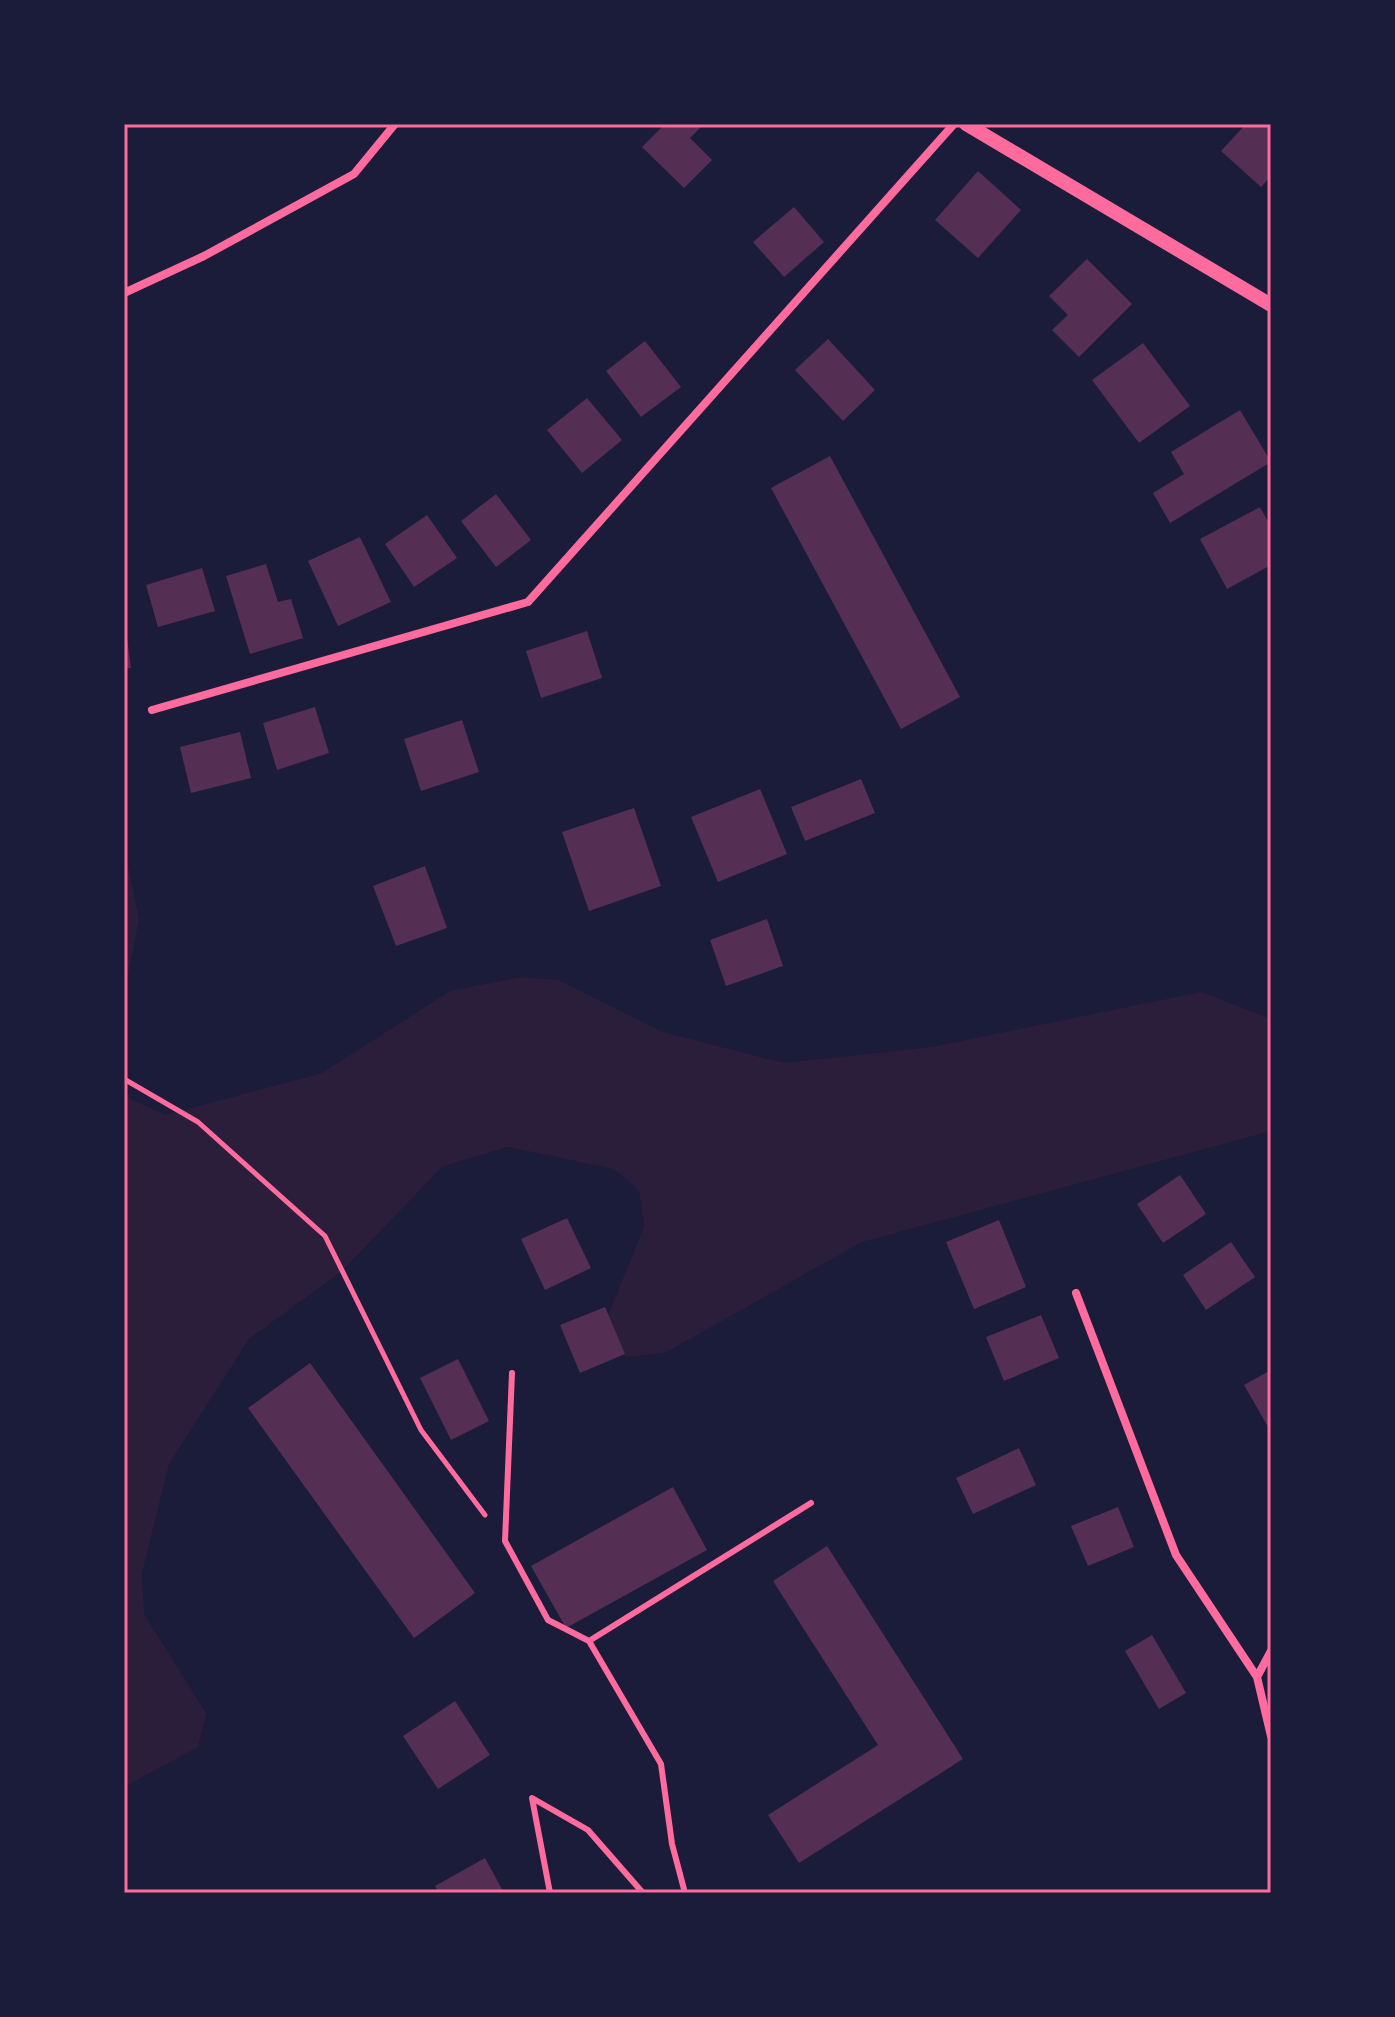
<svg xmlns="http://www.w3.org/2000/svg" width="1395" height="2017" font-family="'Alegreya Sans',sans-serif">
  <rect width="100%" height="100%" fill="#1b1b3a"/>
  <path fill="#2a1e3b" d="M 124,847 L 139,919 L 124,994 Z
    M 521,977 L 558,980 L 663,1032 L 783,1063 L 932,1047 L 1201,992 L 1271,1019 L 1271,1131 L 862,1242 L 665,1353 L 626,1357 L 602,1330 L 644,1227 L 639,1190 L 614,1169 L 508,1147 L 443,1166 L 341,1272 L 249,1339 L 169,1464 L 142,1573 L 144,1614 L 206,1713 L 198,1747 L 124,1787 L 124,1089 L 131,1099 L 165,1115 L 322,1073 L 450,991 Z"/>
  <path fill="#542f53" d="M 665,124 L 696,124 L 700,128 L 690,138 L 712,160 L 684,188 L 642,147 Z
    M 1246,124 L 1271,124 L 1271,176 L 1261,187 L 1221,151 Z
    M 978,171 L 1021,210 L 978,258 L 935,220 Z
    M 794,207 L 824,242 L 784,277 L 753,242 Z
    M 1087,259 L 1132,304 L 1079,357 L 1052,330 L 1068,315 L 1049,296 Z
    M 828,339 L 875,390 L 843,421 L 795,370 Z
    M 645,341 L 681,387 L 641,417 L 606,371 Z
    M 1143,343 L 1190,406 L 1139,443 L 1092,380 Z
    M 587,398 L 622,440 L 582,473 L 547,430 Z
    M 1240,410 L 1271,462 L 1170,523 L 1153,493 L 1184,474 L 1171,452 Z
    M 830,456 L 960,697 L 901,729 L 771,488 Z
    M 496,494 L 531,540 L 496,567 L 461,521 Z
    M 1260,507 L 1271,527 L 1271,565 L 1227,589 L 1200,539 Z
    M 427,515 L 457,558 L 414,587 L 385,544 Z
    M 360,537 L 391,602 L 338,626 L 308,561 Z
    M 266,564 L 278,602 L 291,599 L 303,638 L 250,654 L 226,576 Z
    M 202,568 L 215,611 L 158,627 L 146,585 Z
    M 126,630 L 131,668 L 124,669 L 124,631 Z
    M 587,631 L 602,678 L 541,698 L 526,651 Z
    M 315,707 L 329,753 L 277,770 L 263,723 Z
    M 462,720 L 479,772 L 421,791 L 404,739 Z
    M 240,732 L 251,778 L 191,793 L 180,747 Z
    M 861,779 L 875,813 L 805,841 L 791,807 Z
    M 760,789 L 787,854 L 718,882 L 691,817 Z
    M 634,808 L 661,886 L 589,911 L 562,832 Z
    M 425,866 L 447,928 L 396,946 L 373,886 Z
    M 767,919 L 783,966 L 726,986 L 710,940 Z
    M 1180,1175 L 1206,1214 L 1163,1243 L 1137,1204 Z
    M 567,1218 L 591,1268 L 545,1290 L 521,1239 Z
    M 999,1220 L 1026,1287 L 974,1309 L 946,1242 Z
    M 1231,1242 L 1255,1277 L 1206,1310 L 1183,1275 Z
    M 605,1307 L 625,1354 L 580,1373 L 560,1325 Z
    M 1041,1315 L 1059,1358 L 1004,1381 L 986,1337 Z
    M 458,1359 L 489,1421 L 451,1440 L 420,1378 Z
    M 310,1363 L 475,1593 L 414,1638 L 248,1408 Z
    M 1271,1370 L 1271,1432 L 1244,1385 Z
    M 1019,1448 L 1036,1485 L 973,1514 L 956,1478 Z
    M 673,1487 L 707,1550 L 566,1628 L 531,1566 Z
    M 1118,1507 L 1134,1547 L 1088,1566 L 1071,1526 Z
    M 827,1546 L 963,1759 L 799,1863 L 768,1815 L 878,1745 L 773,1581 Z
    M 1152,1635 L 1186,1693 L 1159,1709 L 1125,1651 Z
    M 455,1701 L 490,1755 L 438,1789 L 403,1736 Z
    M 485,1858 L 504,1893 L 439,1893 L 435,1886 Z"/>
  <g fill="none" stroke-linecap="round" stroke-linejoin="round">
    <path stroke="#ff6b9d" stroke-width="5" d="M 124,1079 L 198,1122 L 325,1236 L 421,1430 L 485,1515"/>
    <path stroke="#ff6b9d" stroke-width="6" d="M 512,1373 L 505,1541 L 548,1620 L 589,1641
      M 550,1893 L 532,1798 L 588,1830 L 643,1893
      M 685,1893 L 672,1844 L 661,1764 L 589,1641 L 811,1503"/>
    <path stroke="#ff6b9d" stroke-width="8" d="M 124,293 L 204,256 L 354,174 L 395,124
      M 152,710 L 528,602 L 954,124
      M 1076,1293 L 1176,1555 L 1257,1677
      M 1271,1651 L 1257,1677 L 1271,1736"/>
    <path stroke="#ff6b9d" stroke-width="14" d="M 966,124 L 1271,305"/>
  </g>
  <rect width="1395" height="2017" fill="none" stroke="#1b1b3a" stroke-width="252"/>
  <rect x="126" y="126" width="1143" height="1765" fill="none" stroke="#ff6b9d" stroke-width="3"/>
</svg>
